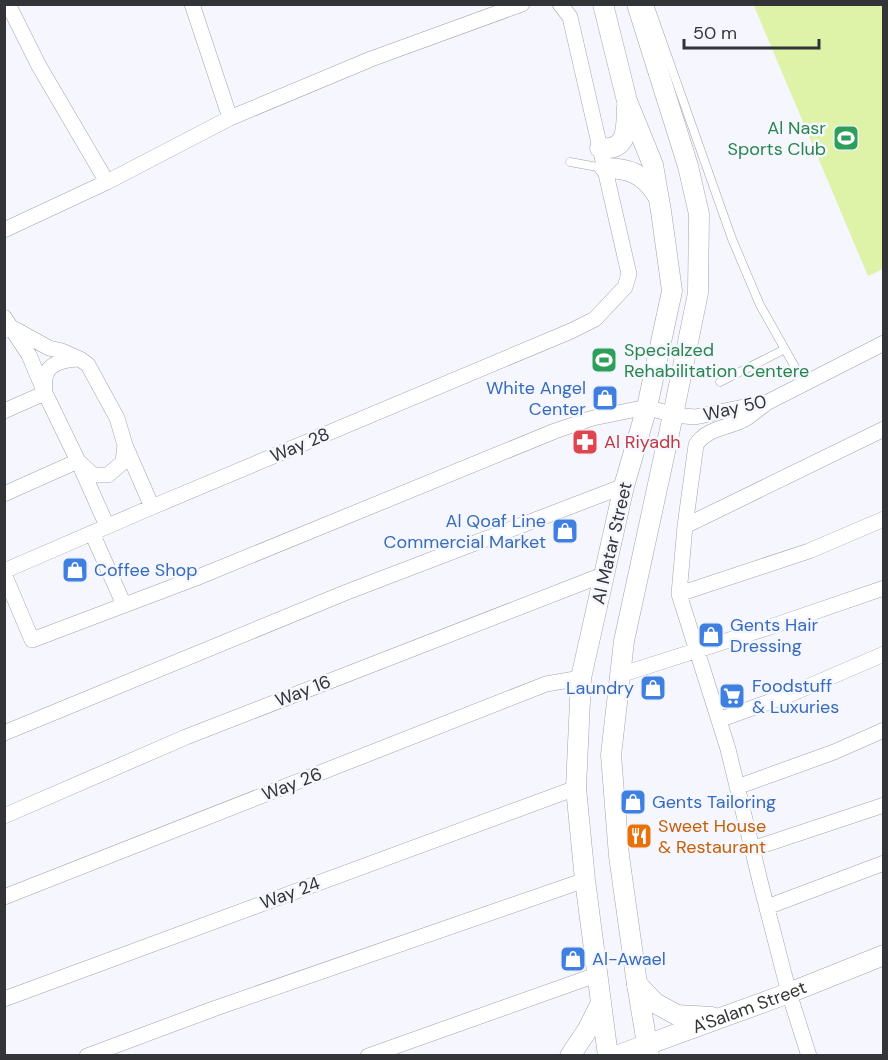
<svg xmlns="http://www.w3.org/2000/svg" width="888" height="1060" font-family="'DM Sans',sans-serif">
  <rect width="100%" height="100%" fill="#f6f6fe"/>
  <path fill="#def2a8" d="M 757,5 L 883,5 L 883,269 L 868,276 L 754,6 Z"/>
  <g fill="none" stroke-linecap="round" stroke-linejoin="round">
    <g stroke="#a3a3ab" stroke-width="9">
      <path id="service" d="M 649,4 L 732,239 L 760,305 L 804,383
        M 570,162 L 603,168
        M 720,382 L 785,349"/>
    </g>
    <g stroke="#a3a3ab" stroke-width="16">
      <path id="minor" d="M 8,4 L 39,66 L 107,182
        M 192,4 L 230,118
        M 4,230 L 107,182 L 230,118 L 371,59 L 522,4
        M 4,317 L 29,355 L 45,393 L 78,461 L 107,526
        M 4,330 L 11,327 L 49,348 L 62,351 L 80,359 L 88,365 L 117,418 L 125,445 L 152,507
        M 764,405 C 758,409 752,415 745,419 C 729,428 706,428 696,445 L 685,526 L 679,594 L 728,749 L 761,885 L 789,993 L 809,1056
        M 4,411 L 45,393 C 45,389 44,382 45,378 C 48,362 65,360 78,359
        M 4,494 L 78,461 L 93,475 L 108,475 L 123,462 L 125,445
        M 685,526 L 884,429
        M 92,533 L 124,605
        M 4,571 L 152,507 L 571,331 L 595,319 L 625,287 L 629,274 L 570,17 L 560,4
        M 4,574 L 32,640 L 196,578 L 555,431 L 593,418 L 647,407 L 673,415 L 695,417 L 768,402 L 884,343
        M 679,594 L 809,551 L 884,519
        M 620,675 L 773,626 L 884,588
        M 719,720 L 791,694 L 884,654
        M 4,733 L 347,592 L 624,486
        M 737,787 L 834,752 L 884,730
        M 4,816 L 186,737 L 605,574
        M 752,849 L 884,805
        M 4,897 L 546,684 L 581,678
        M 767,907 L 884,863
        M 4,999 L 576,788
        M 87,1056 L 216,1008 L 585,880
        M 368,1056 L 596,975"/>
    </g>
    <g stroke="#a3a3ab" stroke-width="21">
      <g id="tertiary">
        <path d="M 603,4 L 627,101 L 653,165 L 661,211 L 672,291 L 647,407 L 624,486 L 581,678 L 576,788 L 585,880 L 608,1056"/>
        <path d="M 637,4 L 688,166 L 699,214 L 698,293 L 673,415 L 624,641 L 611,755 L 619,856 L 637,984 L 649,1056"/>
        <path d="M 600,148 C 629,151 626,128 627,107"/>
        <path d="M 605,168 C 629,168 644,174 657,195"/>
        <path d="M 637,984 L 655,1003 L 677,1015 L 712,1017"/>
        <path d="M 570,1056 L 588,1029 L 600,1005"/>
        <path id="s1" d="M 616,1056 L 789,993 L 884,955"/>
      </g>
    </g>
    <use href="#service" stroke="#fff" stroke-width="8"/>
    <use href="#minor" stroke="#fff" stroke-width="15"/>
    <use href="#tertiary" stroke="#fff" stroke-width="20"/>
  </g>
  <defs>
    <g id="stadium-square" transform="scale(1.35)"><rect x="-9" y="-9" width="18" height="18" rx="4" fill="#2e9e5b" stroke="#f6f6fe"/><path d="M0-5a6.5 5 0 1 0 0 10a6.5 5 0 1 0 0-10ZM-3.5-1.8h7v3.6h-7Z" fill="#fff"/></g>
    <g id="shop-square" transform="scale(1.35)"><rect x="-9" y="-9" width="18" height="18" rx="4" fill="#3f7fe0" stroke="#f6f6fe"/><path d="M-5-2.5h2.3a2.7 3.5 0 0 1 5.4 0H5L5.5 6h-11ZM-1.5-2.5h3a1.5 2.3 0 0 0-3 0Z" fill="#fff"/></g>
    <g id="pharmacy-square" transform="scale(1.35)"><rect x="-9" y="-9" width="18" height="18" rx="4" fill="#e0444e" stroke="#f6f6fe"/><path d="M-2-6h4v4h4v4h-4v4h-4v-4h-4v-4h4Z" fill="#fff"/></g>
    <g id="supermarket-square" transform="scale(1.35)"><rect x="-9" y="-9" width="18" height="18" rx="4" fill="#3f7fe0" stroke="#f6f6fe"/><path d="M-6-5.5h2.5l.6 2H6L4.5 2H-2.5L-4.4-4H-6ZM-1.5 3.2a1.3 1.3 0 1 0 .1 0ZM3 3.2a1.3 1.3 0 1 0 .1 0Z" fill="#fff"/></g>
    <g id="restaurant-square" transform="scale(1.35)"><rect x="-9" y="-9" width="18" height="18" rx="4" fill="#e8710a" stroke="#f6f6fe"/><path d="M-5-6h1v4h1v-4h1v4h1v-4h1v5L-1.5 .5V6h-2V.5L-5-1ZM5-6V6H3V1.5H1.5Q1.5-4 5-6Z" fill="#fff"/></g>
  </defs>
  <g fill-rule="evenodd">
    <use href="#stadium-square" x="846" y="138"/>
    <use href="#stadium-square" x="604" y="360"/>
    <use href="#shop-square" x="605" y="398"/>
    <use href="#pharmacy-square" x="585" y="442"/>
    <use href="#shop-square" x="565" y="531"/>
    <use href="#shop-square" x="75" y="570"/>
    <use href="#shop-square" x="711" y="635"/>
    <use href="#shop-square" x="653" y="688"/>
    <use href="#supermarket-square" x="732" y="696"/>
    <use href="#shop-square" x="633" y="802"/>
    <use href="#restaurant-square" x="639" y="836"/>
    <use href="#shop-square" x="573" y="959"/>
  </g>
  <g text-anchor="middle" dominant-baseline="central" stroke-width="5" stroke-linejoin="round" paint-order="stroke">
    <g font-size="18" fill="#27864d" stroke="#f6f6fe" text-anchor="end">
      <text x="826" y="128">Al Nasr<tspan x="826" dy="21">Sports Club</tspan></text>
      <text x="624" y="350" text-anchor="start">Specialzed<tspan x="624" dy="21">Rehabilitation Centere</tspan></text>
    </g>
    <g font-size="18" fill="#366cbe" stroke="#f6f6fe" text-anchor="start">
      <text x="586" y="388" text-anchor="end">White Angel<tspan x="586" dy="21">Center</tspan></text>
      <text x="546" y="521" text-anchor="end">Al Qoaf Line<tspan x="546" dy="21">Commercial Market</tspan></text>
      <text x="94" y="570">Coffee Shop</text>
      <text x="730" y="625">Gents Hair<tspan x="730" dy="21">Dressing</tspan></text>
      <text x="752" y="686">Foodstuff<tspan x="752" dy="21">&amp; Luxuries</tspan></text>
      <text x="634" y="688" text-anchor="end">Laundry</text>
      <text x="652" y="802">Gents Tailoring</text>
      <text x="592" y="959">Al-Awael</text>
    </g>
    <g font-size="18" fill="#333437" stroke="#f6f6fe">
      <text transform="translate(735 408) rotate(-13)">Way 50</text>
      <text transform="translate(300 445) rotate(-23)">Way 28</text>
      <text transform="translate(612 543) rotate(-77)">Al Matar Street</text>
      <text transform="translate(303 691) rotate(-21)">Way 16</text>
      <text transform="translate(292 784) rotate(-21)">Way 26</text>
      <text transform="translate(290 893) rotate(-20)">Way 24</text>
      <text stroke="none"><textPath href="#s1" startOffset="142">A'Salam Street</textPath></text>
    </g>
    <g font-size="18" fill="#be3a42" stroke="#f6f6fe" text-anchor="start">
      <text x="604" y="442">Al Riyadh</text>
    </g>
    <g font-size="18" fill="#c56008" stroke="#f6f6fe" text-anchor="start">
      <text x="658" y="826">Sweet House<tspan x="658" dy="21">&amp; Restaurant</tspan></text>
    </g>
  </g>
  <rect width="888" height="1060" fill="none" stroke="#333437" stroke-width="12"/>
  <path d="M684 39v9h135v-9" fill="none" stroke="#333437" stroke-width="3"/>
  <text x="693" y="39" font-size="18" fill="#333437" stroke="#f6f6fe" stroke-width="4.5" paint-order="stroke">50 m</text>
</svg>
